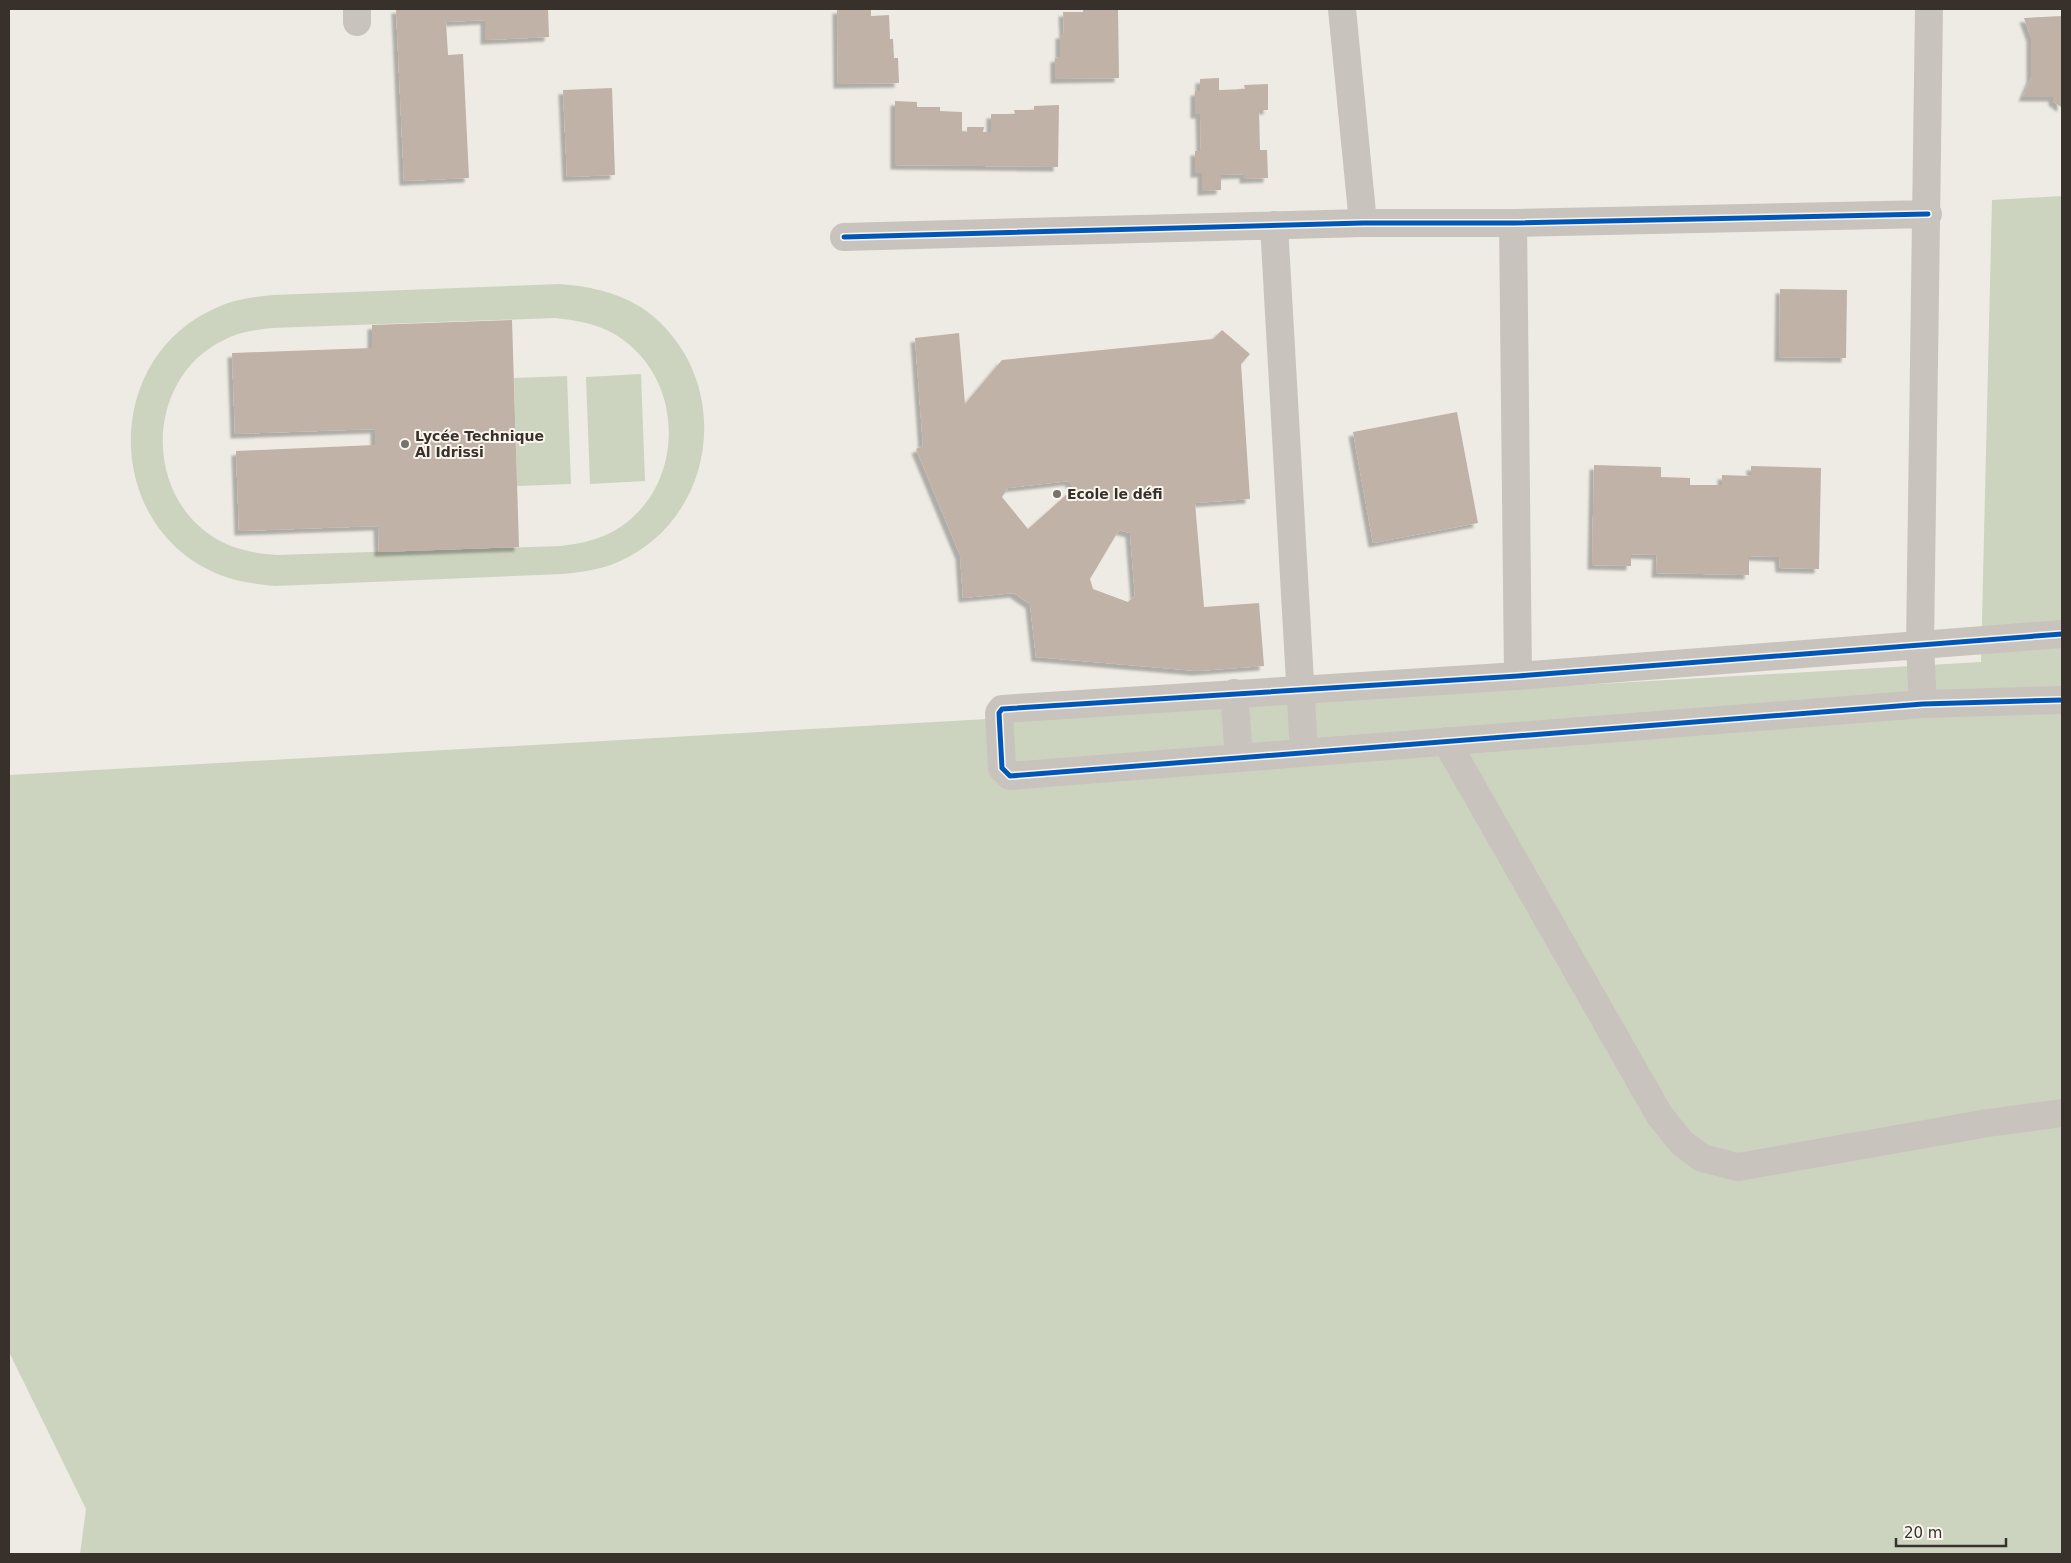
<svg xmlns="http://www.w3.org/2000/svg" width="2071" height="1563" font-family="'DejaVu Sans',sans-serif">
  <defs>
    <filter id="shadow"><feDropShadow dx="-4.5" dy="4.5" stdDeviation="1" flood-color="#0004"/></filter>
  </defs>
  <rect width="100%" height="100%" fill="#eeebe4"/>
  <path fill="#ccd4bf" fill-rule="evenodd" d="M 2062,196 L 2062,1554 L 80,1554 L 86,1509 L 9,1352 L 9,775 L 1981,662 L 1992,200 Z
    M 560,284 C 588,286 613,291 639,306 C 659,318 676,338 687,358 C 726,432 697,528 618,562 C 600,570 581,572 563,574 L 276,586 C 257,584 238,582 220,575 C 102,528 101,356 218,307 C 236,299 254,297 273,295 ZM 555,318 C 581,321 605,325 626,342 C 689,391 682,498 608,534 C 593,541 577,544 560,546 L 277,555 C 251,553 227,548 206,532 C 142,483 150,375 224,340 C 239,332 255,330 272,328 Z
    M 641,374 L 645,481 L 590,484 L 586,377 Z
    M 567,376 L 571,484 L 517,486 L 514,378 Z"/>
  <path fill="#c0b2a7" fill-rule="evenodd" filter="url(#shadow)" d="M 396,9 L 548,9 L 549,37 L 485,40 L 485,20 L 446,22 L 448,55 L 463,54 L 469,178 L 404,181 Z
    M 837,9 L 871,9 L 871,16 L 889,15 L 890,39 L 893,39 L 894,58 L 898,58 L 899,83 L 838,84 Z
    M 1083,9 L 1118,9 L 1119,78 L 1055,79 L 1055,58 L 1060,57 L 1060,34 L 1064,34 L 1063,12 L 1083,12 Z
    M 2062,16 L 2062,107 L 2061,107 L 2053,101 L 2053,97 L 2023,97 L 2031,78 L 2031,37 L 2024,18 Z
    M 1219,78 L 1219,90 L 1245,89 L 1244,85 L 1268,84 L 1268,110 L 1259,110 L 1260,150 L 1267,150 L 1268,178 L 1244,179 L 1244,174 L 1221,175 L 1221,190 L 1202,191 L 1202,173 L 1195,173 L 1195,151 L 1201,151 L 1200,114 L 1195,114 L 1195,91 L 1200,91 L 1200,79 Z
    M 612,88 L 615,175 L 567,177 L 563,90 Z
    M 895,101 L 917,102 L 917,107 L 940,107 L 940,111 L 962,112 L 962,131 L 967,132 L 967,127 L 984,127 L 983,132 L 991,132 L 991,114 L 1015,114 L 1014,110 L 1034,110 L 1034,106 L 1059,105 L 1058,167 L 895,165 Z
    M 1780,289 L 1847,290 L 1846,358 L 1779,357 Z
    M 512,320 L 519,547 L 379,552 L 378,526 L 239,531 L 236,451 L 375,445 L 375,429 L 235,434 L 232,353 L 372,348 L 372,325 Z
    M 1222,330 L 1250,354 L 1241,364 L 1250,499 L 1195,503 L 1204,607 L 1259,603 L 1264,666 L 1197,671 L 1036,657 L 1030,604 L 1014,593 L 963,598 L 960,555 L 916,449 L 923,446 L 915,338 L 959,333 L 965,404 L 1002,360 L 1213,339 ZM 1069,481 L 1074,488 L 1028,529 L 1002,497 L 1008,488 ZM 1119,530 L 1130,533 L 1135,596 L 1128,602 L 1093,589 L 1090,579 Z
    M 1457,412 L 1478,523 L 1373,543 L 1353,432 Z
    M 1594,465 L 1661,467 L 1661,477 L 1690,478 L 1690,485 L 1722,485 L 1722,475 L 1751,476 L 1751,466 L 1821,468 L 1819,569 L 1780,568 L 1779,557 L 1749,556 L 1749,575 L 1656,573 L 1657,555 L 1631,554 L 1631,566 L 1592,565 Z"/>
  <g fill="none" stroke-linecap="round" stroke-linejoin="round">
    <path stroke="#c8c3bd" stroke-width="28" d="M 357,9 L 357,22
      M 1342,9 L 1363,223
      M 1513,223 L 1518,676
      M 1274,225 L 1304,752
      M 844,237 L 1363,223 L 1513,223 L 1928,214
      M 2062,634 L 1518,676 L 1002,709 L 999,713 L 1002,768 L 1010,776 L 1923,704 L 2062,700
      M 1234,693 L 1239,757
      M 1923,704 L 1920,645 L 1929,9
      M 1446,741 L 1660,1116 L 1682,1143 L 1702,1158 L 1738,1167 L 1988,1123 L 2062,1113"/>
    <g stroke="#faf5ed" stroke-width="8">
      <path id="cycleway" d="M 844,237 L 1363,223 L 1513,223 L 1928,214
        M 2062,634 L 1518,676 L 1002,709 L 999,713 L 1002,768 L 1010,776 L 1923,704 L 2062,700"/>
    </g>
    <use href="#cycleway" stroke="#0057b8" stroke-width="5"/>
  </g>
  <g fill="#78726c" stroke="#faf5ed" stroke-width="2">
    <circle cx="405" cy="444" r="5"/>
    <circle cx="1057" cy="494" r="5"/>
  </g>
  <g text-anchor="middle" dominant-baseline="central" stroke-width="4" stroke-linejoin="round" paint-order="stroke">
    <g font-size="14" font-weight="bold" fill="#38312b" stroke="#faf5ed" text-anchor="start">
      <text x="415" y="436">Lycée Technique<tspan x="415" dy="16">Al Idrissi</tspan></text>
      <text x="1067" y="494">Ecole le défi</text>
    </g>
  </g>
  <rect width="2071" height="1563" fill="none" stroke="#38312b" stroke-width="20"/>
  <path d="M1896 1538v8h110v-8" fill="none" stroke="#38312b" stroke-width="2.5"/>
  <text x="1904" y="1538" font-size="15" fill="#38312b" stroke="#faf5ed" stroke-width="4" paint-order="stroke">20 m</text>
</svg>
